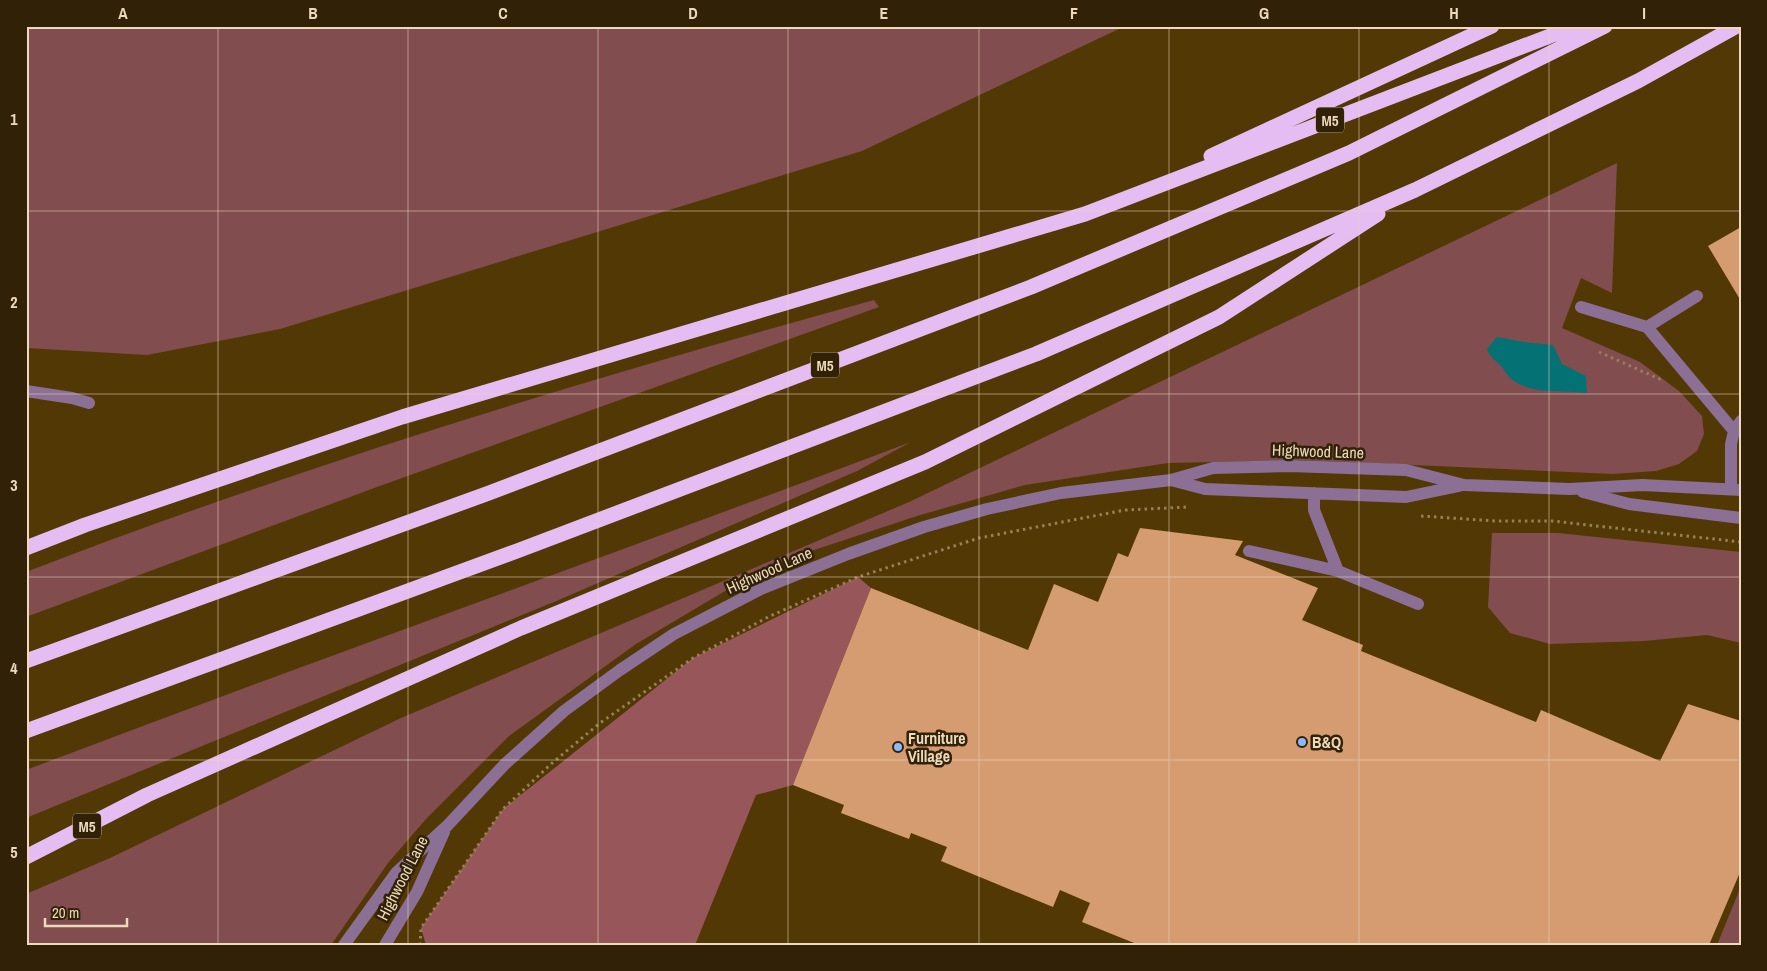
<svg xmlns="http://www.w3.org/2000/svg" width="1767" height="971" font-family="'Archivo Narrow',sans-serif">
  <rect width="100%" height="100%" fill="#523804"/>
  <path fill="#814d4f" d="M 26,26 L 1125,26 L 862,151 L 280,329 L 147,355 L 26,348 Z
    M 1617,163 L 1612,293 L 1581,278 L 1562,328 L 1640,362 L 1679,391 L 1702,416 L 1704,434 L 1697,451 L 1679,464 L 1656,471 L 1613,474 L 1300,460 L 1168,463 L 1025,485 L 917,516 L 796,556 L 752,575 L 636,644 L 509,736 L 426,819 L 388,863 L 331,945 L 26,945 L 26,894 L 110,858 L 401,718 L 909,502 Z
    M 874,300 L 879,307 L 377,487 L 26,617 L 26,572 C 303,465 588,379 874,300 Z
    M 911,442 L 857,471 L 554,602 L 26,818 L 26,770 C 320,658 617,553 911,442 Z
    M 1492,533 L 1558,533 L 1741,552 L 1741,643 L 1707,635 L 1644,641 L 1550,644 L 1510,633 L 1488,607 Z
    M 1741,886 L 1741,945 L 1717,945 Z"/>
  <path fill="#97575a" d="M 858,577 L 871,588 L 793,785 L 756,795 L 695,945 L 426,945 L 421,928 L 503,809 L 693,658 Z"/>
  <path fill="#047274" d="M 1497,337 L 1524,342 L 1553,345 L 1562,364 L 1586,376 L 1587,393 C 1561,389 1534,396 1511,379 C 1508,376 1505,371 1502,367 C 1496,360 1490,358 1487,349 Z"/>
  <path fill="#d59c71" d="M 1741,227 L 1741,301 L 1708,246 Z
    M 1140,528 L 1243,541 L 1235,555 L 1318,588 L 1302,620 L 1363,645 L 1361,651 L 1536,722 L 1541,710 L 1660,761 L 1688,704 L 1741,721 L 1741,870 L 1709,945 L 1139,945 L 1082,922 L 1090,903 L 1060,890 L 1053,907 L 941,861 L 947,847 L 911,833 L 909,839 L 841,813 L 844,805 L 793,785 L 871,588 L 1028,650 L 1054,584 L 1098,602 L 1118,553 L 1128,557 Z"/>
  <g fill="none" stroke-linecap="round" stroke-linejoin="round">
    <path stroke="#978056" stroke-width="3" stroke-dasharray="2.5 4" stroke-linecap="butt" d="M 1599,352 L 1664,381
      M 1421,516 L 1496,521 L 1552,521 L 1741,542
      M 420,945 L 421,928 L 503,809 L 551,764 L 600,723 L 693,658 L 768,617 L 858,577 L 979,538 L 1125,510 L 1188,507"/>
    <path stroke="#8b6f94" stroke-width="12" d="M 1581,307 L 1647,327 L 1734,431
      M 1647,327 L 1697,296
      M 26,391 L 72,398 L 89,403
      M 1171,480 L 1205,489 L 1406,497 L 1459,486
      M 1731,489 L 1731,444 L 1734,431 L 1741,421
      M 1583,492 L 1629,504 L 1741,518
      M 1314,493 L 1314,510 L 1338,571
      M 1249,551 L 1338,571 L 1418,604
      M 344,945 L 396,873 L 447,826 L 505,764 L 564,711 L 620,670 L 674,634 L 761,589 L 848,554 L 924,527 L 987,509 L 1061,493 L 1171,480 L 1213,468 L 1289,466 L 1406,470 L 1464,485 L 1570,489 L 1642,485 L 1741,490
      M 385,945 L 417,892 L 444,832"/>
    <path stroke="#e6bdf3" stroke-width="15" d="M 1211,156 L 1492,26
      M 26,548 L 85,525 L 402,417 L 1085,214 L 1576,26
      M 26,661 L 489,493 L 1031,287 L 1349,153 L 1605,26
      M 26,731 L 517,551 L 1036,354 L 1415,190 L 1638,81 L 1737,26
      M 26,857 L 147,795 L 521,628 L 925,462 L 1219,317 L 1378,214"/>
  </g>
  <path fill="none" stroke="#edd9bb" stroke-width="1" stroke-opacity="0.55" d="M 218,26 L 218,945M 408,26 L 408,945M 598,26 L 598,945M 788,26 L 788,945M 979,26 L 979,945M 1169,26 L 1169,945M 1359,26 L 1359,945M 1549,26 L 1549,945M 26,211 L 1741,211M 26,394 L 1741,394M 26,577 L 1741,577M 26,760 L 1741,760"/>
  <g fill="#8bb9fc" stroke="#302107" stroke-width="2">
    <circle cx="1302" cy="742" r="5"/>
    <circle cx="898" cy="747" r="5"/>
  </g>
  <g text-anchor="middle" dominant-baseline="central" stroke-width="5" stroke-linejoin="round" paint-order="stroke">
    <g fill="#302107" stroke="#b4a285" stroke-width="1">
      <rect x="1316" y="107.5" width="28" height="25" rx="4"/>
      <rect x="811" y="352.5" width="28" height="25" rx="4"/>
      <rect x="73" y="813.5" width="28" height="25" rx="4"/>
    </g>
    <g font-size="15" font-weight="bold" fill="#edd9bb">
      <text x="1330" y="120">M5</text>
      <text x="825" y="365">M5</text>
      <text x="87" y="826">M5</text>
    </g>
    <g font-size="16" fill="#edd9bb" stroke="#302107">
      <text transform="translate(1318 451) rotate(2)">Highwood Lane</text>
      <text transform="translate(769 570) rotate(-24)">Highwood Lane</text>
      <text transform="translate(402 878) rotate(-63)">Highwood Lane</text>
    </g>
    <g font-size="16" font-weight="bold" fill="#edd9bb" stroke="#302107" text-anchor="start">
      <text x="908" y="738">Furniture<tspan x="908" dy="18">Village</tspan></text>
      <text x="1312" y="742">B&amp;Q</text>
    </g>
  </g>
  <rect width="1767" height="971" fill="none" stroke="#302107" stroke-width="55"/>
  <path d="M45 918v8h82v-8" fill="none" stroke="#edd9bb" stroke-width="2.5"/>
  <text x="52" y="918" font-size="15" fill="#edd9bb" stroke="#302107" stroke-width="4" paint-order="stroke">20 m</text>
  <rect x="28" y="28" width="1712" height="916" fill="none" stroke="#edd9bb" stroke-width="2"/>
  <g font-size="16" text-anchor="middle" font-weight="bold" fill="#edd9bb">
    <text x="123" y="19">A</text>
    <text x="313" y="19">B</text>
    <text x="503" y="19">C</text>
    <text x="693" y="19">D</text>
    <text x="884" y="19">E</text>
    <text x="1074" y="19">F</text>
    <text x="1264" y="19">G</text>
    <text x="1454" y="19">H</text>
    <text x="1644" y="19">I</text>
    <text x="14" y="125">1</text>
    <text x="14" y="308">2</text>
    <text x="14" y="491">3</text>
    <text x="14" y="674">4</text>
    <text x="14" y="858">5</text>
  </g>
</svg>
